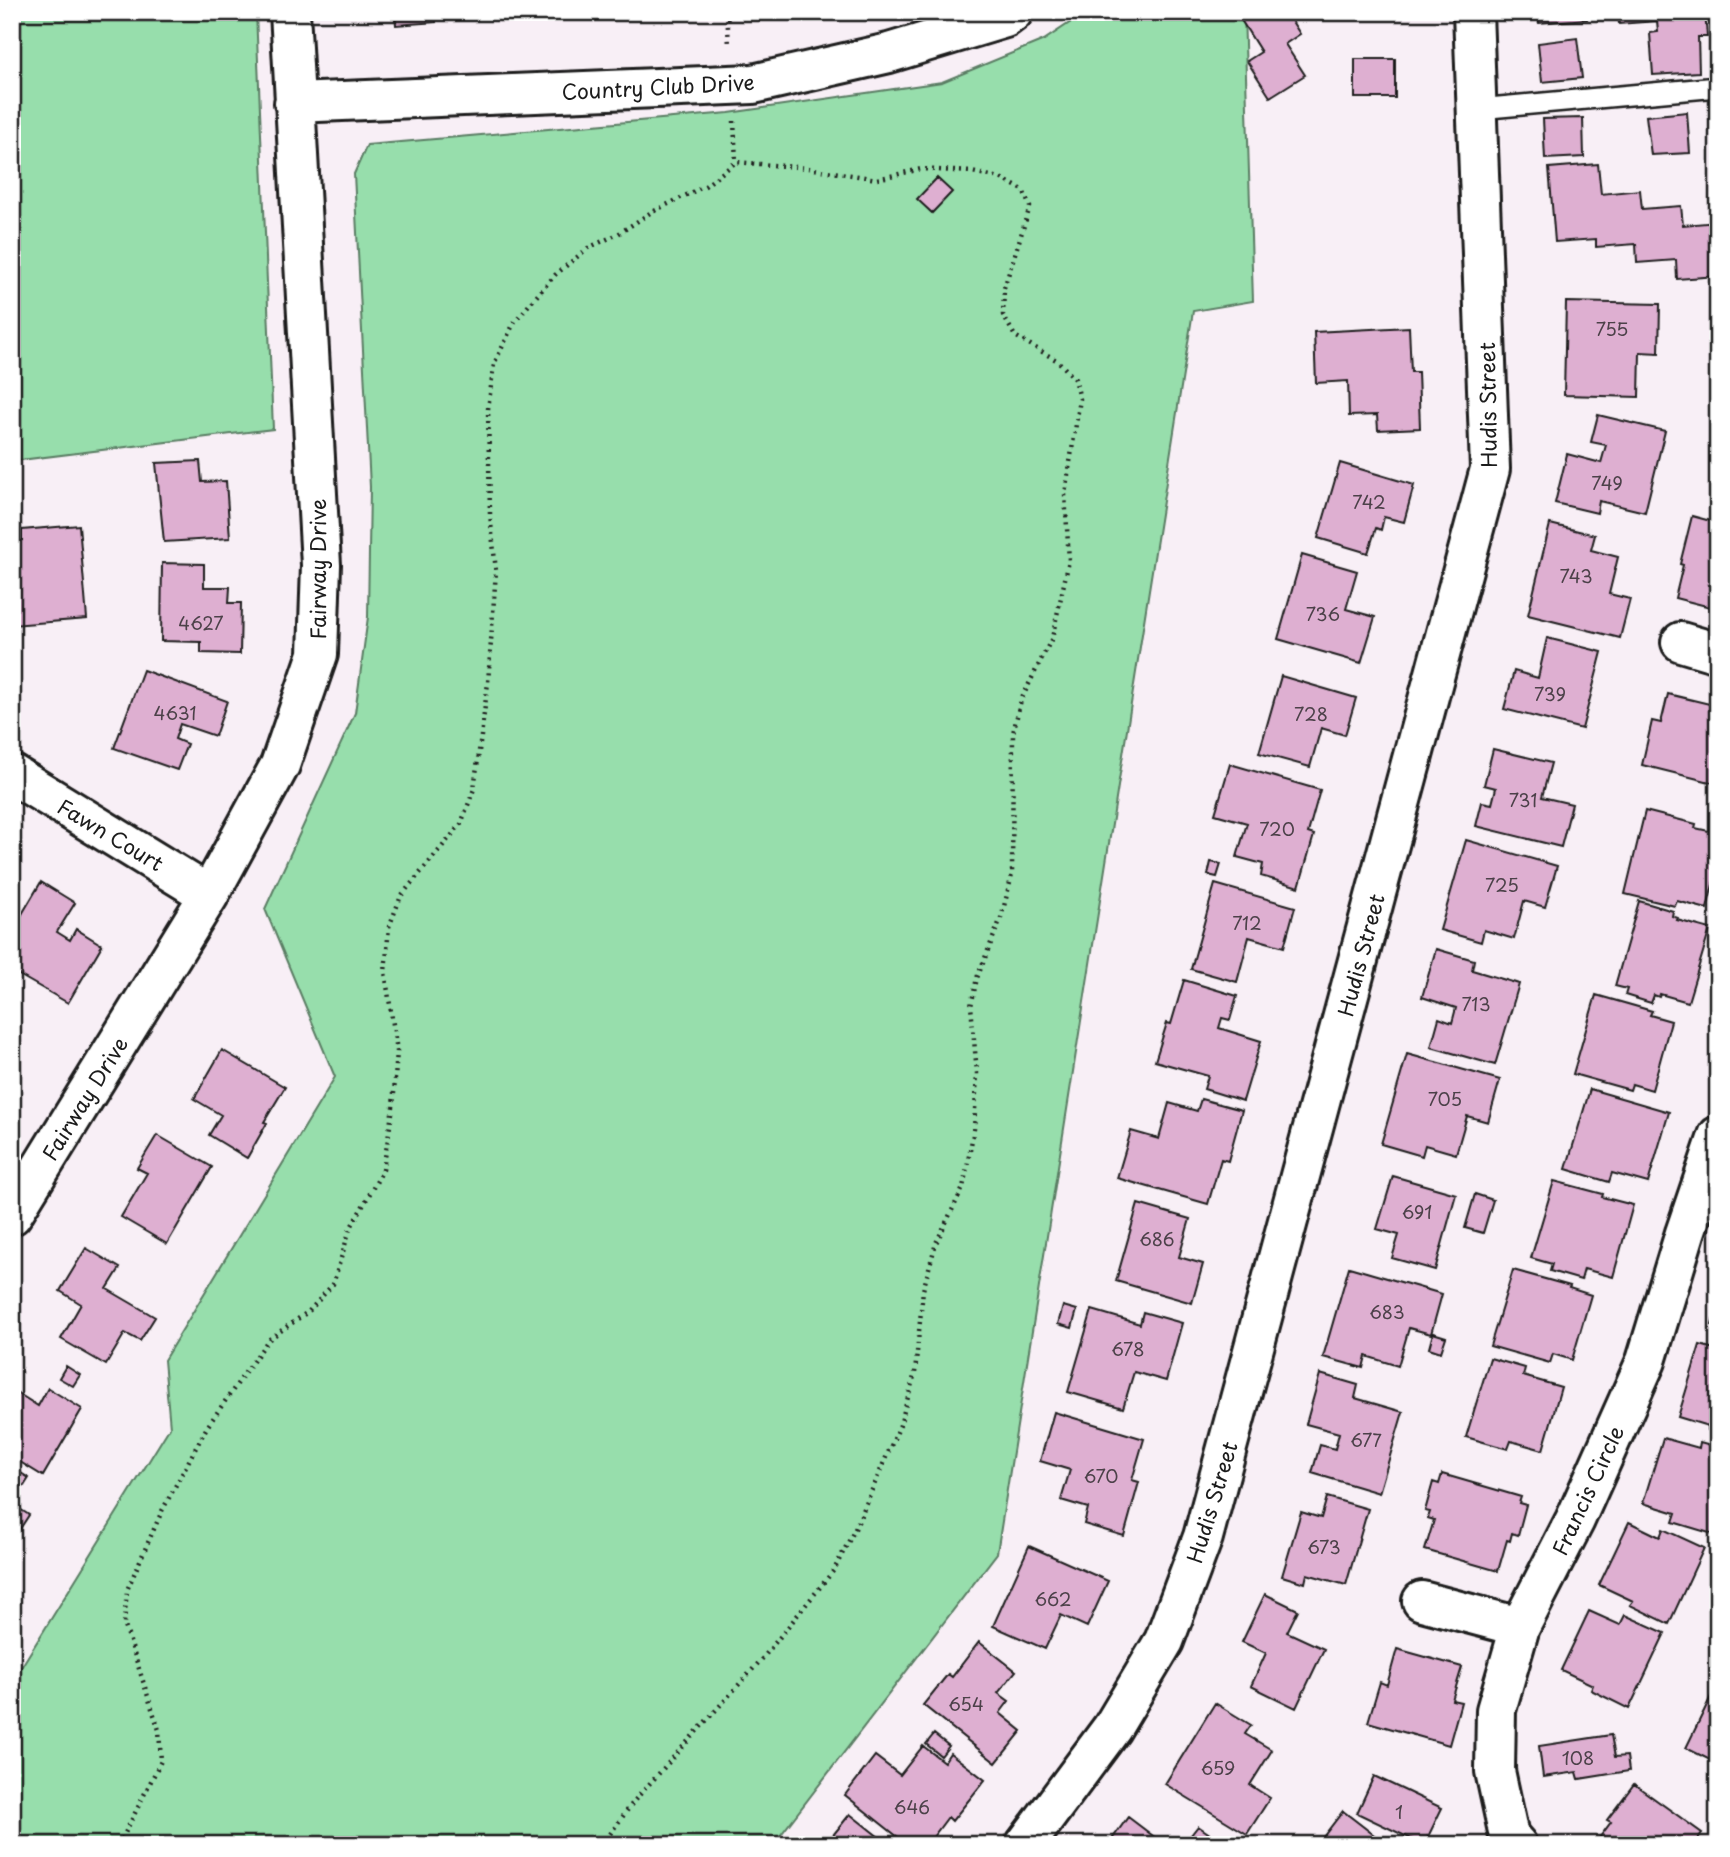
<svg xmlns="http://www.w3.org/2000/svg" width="1730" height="1857" font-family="'Playpen Sans',sans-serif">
  <rect width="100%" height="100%" fill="#f8eff6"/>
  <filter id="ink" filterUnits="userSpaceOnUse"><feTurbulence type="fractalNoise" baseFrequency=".0143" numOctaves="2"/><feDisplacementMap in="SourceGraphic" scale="14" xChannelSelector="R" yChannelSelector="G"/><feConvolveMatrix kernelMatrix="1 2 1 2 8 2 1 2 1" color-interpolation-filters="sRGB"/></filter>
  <g filter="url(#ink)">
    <path fill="#97deac" stroke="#5a7d64" stroke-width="2" d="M 12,12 L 256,12 L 273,429 L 12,461 Z
      M 1086,12 L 1244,12 L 1253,301 L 1193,311 L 997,1553 L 773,1845 L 12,1845 L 12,1682 L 170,1427 L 164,1360 L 335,1077 L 265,909 L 355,713 L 368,617 L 370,487 L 354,174 L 367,145 L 729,113 L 942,82 L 1044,40 Z"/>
    <path fill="#deafd1" stroke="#1c1c1c" stroke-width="2" d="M 395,12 L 435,12 L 436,22 L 396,25 Z
      M 502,12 L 542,12 L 542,13 L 502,16 Z
      M 1255,12 L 1286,12 L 1300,34 L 1285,44 L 1305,75 L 1270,97 L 1247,61 L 1261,52 L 1241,20 Z
      M 1538,12 L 1586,12 L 1587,19 L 1539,23 Z
      M 1618,12 L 1705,12 L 1707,37 L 1698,37 L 1699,72 L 1653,75 L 1650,33 L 1658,32 L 1657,21 L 1619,24 Z
      M 1577,38 L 1582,78 L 1542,82 L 1538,43 Z
      M 1355,59 L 1395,59 L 1395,98 L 1355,98 Z
      M 1687,112 L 1690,153 L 1651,155 L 1646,116 Z
      M 1583,118 L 1584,157 L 1545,159 L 1543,119 Z
      M 1598,164 L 1601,194 L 1640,190 L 1642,209 L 1681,206 L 1683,225 L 1718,222 L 1718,276 L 1677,279 L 1676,260 L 1637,263 L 1636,244 L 1596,247 L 1596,239 L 1555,242 L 1549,168 Z
      M 937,178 L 952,192 L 932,213 L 917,199 Z
      M 1566,302 L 1660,304 L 1659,353 L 1640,352 L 1639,397 L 1564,395 Z
      M 1409,327 L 1411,372 L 1418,372 L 1420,428 L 1378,430 L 1377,415 L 1349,416 L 1348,381 L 1316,383 L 1314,332 Z
      M 1598,415 L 1665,431 L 1645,512 L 1599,501 L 1597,513 L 1555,503 L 1567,454 L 1601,463 L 1606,445 L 1591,442 Z
      M 200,461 L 202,482 L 226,481 L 230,538 L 164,542 L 156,463 Z
      M 1340,463 L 1414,485 L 1404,522 L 1384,517 L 1381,530 L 1376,528 L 1368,553 L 1318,538 Z
      M 1692,516 L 1718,523 L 1718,609 L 1675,598 L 1683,565 L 1680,564 Z
      M 1550,524 L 1595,535 L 1591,550 L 1618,557 L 1609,594 L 1630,599 L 1620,638 L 1528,615 Z
      M 79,525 L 87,619 L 12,625 L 12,541 L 22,540 L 22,530 Z
      M 1302,555 L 1357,571 L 1346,609 L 1375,617 L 1361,663 L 1278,639 Z
      M 162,563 L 204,564 L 204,587 L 230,587 L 229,603 L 241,603 L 240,654 L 201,653 L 201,642 L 161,641 Z
      M 1547,638 L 1602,652 L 1582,729 L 1504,709 L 1514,671 L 1538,678 Z
      M 143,670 L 227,701 L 215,736 L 180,724 L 175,739 L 187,744 L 177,770 L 114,748 Z
      M 1281,676 L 1356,698 L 1345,735 L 1321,728 L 1310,767 L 1259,753 Z
      M 1668,694 L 1718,706 L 1718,784 L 1642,765 L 1652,721 L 1661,723 Z
      M 1493,749 L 1551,763 L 1542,797 L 1572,804 L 1561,847 L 1476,826 L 1482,802 L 1492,804 L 1496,788 L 1484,785 Z
      M 1230,764 L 1320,790 L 1308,833 L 1314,835 L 1299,887 L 1261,876 L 1263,864 L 1237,857 L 1247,823 L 1215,814 Z
      M 1645,811 L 1696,824 L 1695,828 L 1718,833 L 1718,864 L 1707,909 L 1677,901 L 1675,906 L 1625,894 Z
      M 1466,840 L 1557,866 L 1545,907 L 1524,901 L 1514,939 L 1484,930 L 1481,942 L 1440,930 Z
      M 1211,862 L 1221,864 L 1217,877 L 1208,875 Z
      M 41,882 L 75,903 L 57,932 L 70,940 L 76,929 L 102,945 L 68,1003 L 12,971 L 12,931 Z
      M 1215,884 L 1295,907 L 1284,947 L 1249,937 L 1237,982 L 1191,969 Z
      M 1639,901 L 1673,911 L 1672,916 L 1678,918 L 1677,920 L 1710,929 L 1688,1002 L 1660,994 L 1659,997 L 1654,995 L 1651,1003 L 1625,995 L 1627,989 L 1615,986 Z
      M 1436,949 L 1474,960 L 1472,970 L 1519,984 L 1495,1065 L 1431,1047 L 1439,1018 L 1452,1023 L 1456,1008 L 1422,997 Z
      M 1184,980 L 1237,996 L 1230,1020 L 1222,1018 L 1219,1028 L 1261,1041 L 1243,1101 L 1204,1089 L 1208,1076 L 1155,1061 L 1167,1023 L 1171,1024 Z
      M 1596,995 L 1652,1011 L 1650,1015 L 1671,1021 L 1652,1090 L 1632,1084 L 1630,1090 L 1573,1074 Z
      M 222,1050 L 285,1087 L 264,1122 L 267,1123 L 247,1158 L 209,1135 L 221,1115 L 194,1099 Z
      M 1407,1054 L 1500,1080 L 1488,1122 L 1467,1116 L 1456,1154 L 1425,1145 L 1422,1156 L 1381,1144 Z
      M 1590,1089 L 1669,1112 L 1648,1183 L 1612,1173 L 1609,1182 L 1566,1169 Z
      M 1201,1099 L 1242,1110 L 1228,1161 L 1221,1159 L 1208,1204 L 1117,1178 L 1131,1131 L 1159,1139 L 1169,1103 L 1197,1111 Z
      M 157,1135 L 212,1167 L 167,1244 L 121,1217 L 147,1173 L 137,1168 Z
      M 1393,1176 L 1456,1194 L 1435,1270 L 1392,1258 L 1399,1235 L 1377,1229 Z
      M 1554,1181 L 1603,1194 L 1602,1197 L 1633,1205 L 1613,1277 L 1584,1269 L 1581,1280 L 1550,1271 L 1552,1264 L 1531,1258 Z
      M 1475,1194 L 1493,1200 L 1483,1233 L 1465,1228 Z
      M 1138,1204 L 1190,1219 L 1179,1257 L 1203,1264 L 1192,1303 L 1116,1281 Z
      M 86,1248 L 120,1268 L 107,1289 L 155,1317 L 140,1341 L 125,1333 L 106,1365 L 61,1339 L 81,1304 L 60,1291 Z
      M 1349,1267 L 1442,1294 L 1431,1334 L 1409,1328 L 1398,1366 L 1366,1356 L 1363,1368 L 1323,1357 Z
      M 1513,1270 L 1570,1286 L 1569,1288 L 1591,1295 L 1572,1360 L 1553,1354 L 1550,1363 L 1490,1346 Z
      M 1718,1304 L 1718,1327 L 1712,1325 Z
      M 1063,1306 L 1077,1310 L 1072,1328 L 1058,1324 Z
      M 1092,1310 L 1140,1324 L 1143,1312 L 1182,1323 L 1166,1381 L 1134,1372 L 1123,1408 L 1068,1392 Z
      M 1433,1333 L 1446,1337 L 1441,1352 L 1429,1348 Z
      M 1700,1345 L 1718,1350 L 1718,1439 L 1712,1437 L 1714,1431 L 1708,1430 L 1708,1426 L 1678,1417 Z
      M 1490,1358 L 1525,1368 L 1523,1376 L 1561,1387 L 1543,1450 L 1511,1441 L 1508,1449 L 1466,1437 Z
      M 66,1366 L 80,1375 L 73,1386 L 59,1378 Z
      M 1320,1374 L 1358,1385 L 1355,1398 L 1403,1412 L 1379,1493 L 1312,1473 L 1320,1445 L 1335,1449 L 1339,1433 L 1306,1424 Z
      M 48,1388 L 82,1409 L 43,1476 L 12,1457 L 12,1398 L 16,1392 L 38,1406 Z
      M 1054,1412 L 1144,1439 L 1132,1480 L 1139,1482 L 1124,1536 L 1084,1524 L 1088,1508 L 1061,1500 L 1070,1470 L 1040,1461 Z
      M 1663,1438 L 1699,1448 L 1700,1442 L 1718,1447 L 1716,1535 L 1673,1522 L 1676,1513 L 1643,1503 Z
      M 12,1460 L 19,1464 L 16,1470 L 29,1478 L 24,1486 L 12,1479 Z
      M 1442,1474 L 1521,1497 L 1519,1503 L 1526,1505 L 1518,1535 L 1512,1533 L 1510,1541 L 1507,1540 L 1498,1571 L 1425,1550 L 1434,1520 L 1428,1518 L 1430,1512 L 1425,1511 L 1433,1482 L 1439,1484 Z
      M 1327,1497 L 1368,1509 L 1346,1585 L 1307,1574 L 1305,1583 L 1282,1576 L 1301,1512 L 1321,1518 Z
      M 12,1504 L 29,1515 L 12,1541 Z
      M 1629,1522 L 1660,1537 L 1663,1529 L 1704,1548 L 1669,1624 L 1630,1605 L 1633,1601 L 1599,1585 Z
      M 1029,1546 L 1108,1581 L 1087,1627 L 1061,1615 L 1045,1649 L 993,1626 Z
      M 1265,1594 L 1298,1610 L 1287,1632 L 1324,1649 L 1296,1708 L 1251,1686 L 1266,1653 L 1242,1642 Z
      M 1589,1611 L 1620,1625 L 1625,1615 L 1665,1633 L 1629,1709 L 1591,1690 L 1593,1685 L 1561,1670 Z
      M 979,1642 L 1016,1671 L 998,1693 L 1009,1701 L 1000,1713 L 1022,1731 L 996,1763 L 923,1705 L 948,1674 L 952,1677 Z
      M 1397,1649 L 1462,1667 L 1452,1700 L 1461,1702 L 1449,1745 L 1368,1722 L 1380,1682 L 1387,1685 Z
      M 1718,1682 L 1718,1764 L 1686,1748 Z
      M 1215,1703 L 1251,1725 L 1245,1734 L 1272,1750 L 1250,1785 L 1270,1798 L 1247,1834 L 1165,1784 Z
      M 934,1734 L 949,1746 L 941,1756 L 926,1744 Z
      M 1611,1735 L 1615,1757 L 1627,1756 L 1629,1771 L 1579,1779 L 1577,1772 L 1543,1777 L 1539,1746 Z
      M 923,1746 L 944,1762 L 950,1753 L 985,1780 L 952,1821 L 948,1817 L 927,1845 L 908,1845 L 845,1795 L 875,1756 L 900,1775 Z
      M 1374,1776 L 1442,1808 L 1424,1845 L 1357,1813 Z
      M 1634,1784 L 1702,1833 L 1693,1845 L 1594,1845 L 1611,1822 L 1607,1820 Z
      M 1343,1811 L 1387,1845 L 1317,1845 Z
      M 850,1814 L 889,1845 L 825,1845 Z
      M 1128,1817 L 1165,1845 L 1108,1845 Z
      M 1198,1826 L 1220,1841 L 1217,1845 L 1204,1845 L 1191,1835 Z
      M 1715,1835 L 1718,1837 L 1718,1845 L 1707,1845 Z"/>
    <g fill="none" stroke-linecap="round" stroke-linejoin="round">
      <g stroke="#1c1c1c" stroke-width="24">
        <path id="service" d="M 1478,109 L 1707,88"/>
      </g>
      <g stroke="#1c1c1c" stroke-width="44">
        <path id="minor" d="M 294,103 L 753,84 L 889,53 L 1005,18 L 1013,12
          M 1681,642 L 1718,653
          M 12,774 L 209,895
          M 12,1215 L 209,895 L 280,765 L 318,654 L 321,565 L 290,12
          M 1422,1601 L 1520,1627
          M 1025,1845 L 1112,1728 L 1164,1641 L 1203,1537 L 1490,469 L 1473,12
          M 1517,1845 L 1509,1836 L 1495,1771 L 1496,1710 L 1520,1627 L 1575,1520 L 1646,1361 L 1685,1233 L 1718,1136"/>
      </g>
      <path stroke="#1c1c1c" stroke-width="4.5" stroke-dasharray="2 5" stroke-linecap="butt" d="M 727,12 L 729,45
        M 734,121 L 736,162
        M 119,1845 L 161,1761 L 159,1730 L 124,1623 L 127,1590 L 162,1511 L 207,1427 L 268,1340 L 309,1311 L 333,1284 L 350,1229 L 383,1170 L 393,1107 L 397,1051 L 385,972 L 389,927 L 401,896 L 461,824 L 474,789 L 488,683 L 496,571 L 490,514 L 488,409 L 494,364 L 515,321 L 555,275 L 588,248 L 618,234 L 650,213 L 705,186 L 736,162 L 808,168 L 877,179 L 921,169 L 972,172 L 1000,178 L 1023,190 L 1030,207 L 1004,288 L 1003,315 L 1015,336 L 1058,361 L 1075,379 L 1080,399 L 1065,494 L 1069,561 L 1052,638 L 1021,700 L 1013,733 L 1012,875 L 1001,918 L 977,978 L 971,1006 L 977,1073 L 974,1129 L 963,1188 L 936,1243 L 923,1290 L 915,1373 L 900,1425 L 856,1527 L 834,1570 L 762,1659 L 634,1801 L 602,1845"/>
      <use href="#service" stroke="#fff" stroke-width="19"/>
      <use href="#minor" stroke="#fff" stroke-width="38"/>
    </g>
  </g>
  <g text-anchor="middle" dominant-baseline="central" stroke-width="6" stroke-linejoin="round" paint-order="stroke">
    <g font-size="18" fill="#4c4149">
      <text x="1612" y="328">755</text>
      <text x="1607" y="482">749</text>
      <text x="1369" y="501">742</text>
      <text x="1576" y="575">743</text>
      <text x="1323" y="613">736</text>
      <text x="201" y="622">4627</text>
      <text x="1550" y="693">739</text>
      <text x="175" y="712">4631</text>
      <text x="1311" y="713">728</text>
      <text x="1523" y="799">731</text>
      <text x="1277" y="828">720</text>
      <text x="1502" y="884">725</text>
      <text x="1247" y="922">712</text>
      <text x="1476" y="1003">713</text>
      <text x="1445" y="1098">705</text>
      <text x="1417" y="1211">691</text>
      <text x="1157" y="1238">686</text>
      <text x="1387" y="1311">683</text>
      <text x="1128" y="1348">678</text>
      <text x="1366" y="1439">677</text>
      <text x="1101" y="1475">670</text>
      <text x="1324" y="1546">673</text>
      <text x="1053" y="1598">662</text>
      <text x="966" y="1703">654</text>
      <text x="1578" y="1757">108</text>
      <text x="1218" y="1767">659</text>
      <text x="912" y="1806">646</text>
      <text x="1399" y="1811">1</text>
    </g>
    <g font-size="21" fill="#1c1c1c" stroke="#fff">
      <text transform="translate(658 86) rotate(-3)">Country Club Drive</text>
      <text transform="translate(1487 405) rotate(-91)">Hudis Street</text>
      <text transform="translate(317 569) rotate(-90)">Fairway Drive</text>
      <text transform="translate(111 834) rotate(31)">Fawn Court</text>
      <text transform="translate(1360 955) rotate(-75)">Hudis Street</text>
      <text transform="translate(84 1098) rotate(-58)">Fairway Drive</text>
      <text transform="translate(1587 1490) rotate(-65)">Francis Circle</text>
      <text transform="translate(1211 1502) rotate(-73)">Hudis Street</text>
    </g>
  </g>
  <rect width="1730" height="1857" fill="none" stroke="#fff" stroke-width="42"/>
  <rect x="21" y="21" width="1688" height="1815" fill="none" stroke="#1c1c1c" stroke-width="2.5" filter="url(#ink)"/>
</svg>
